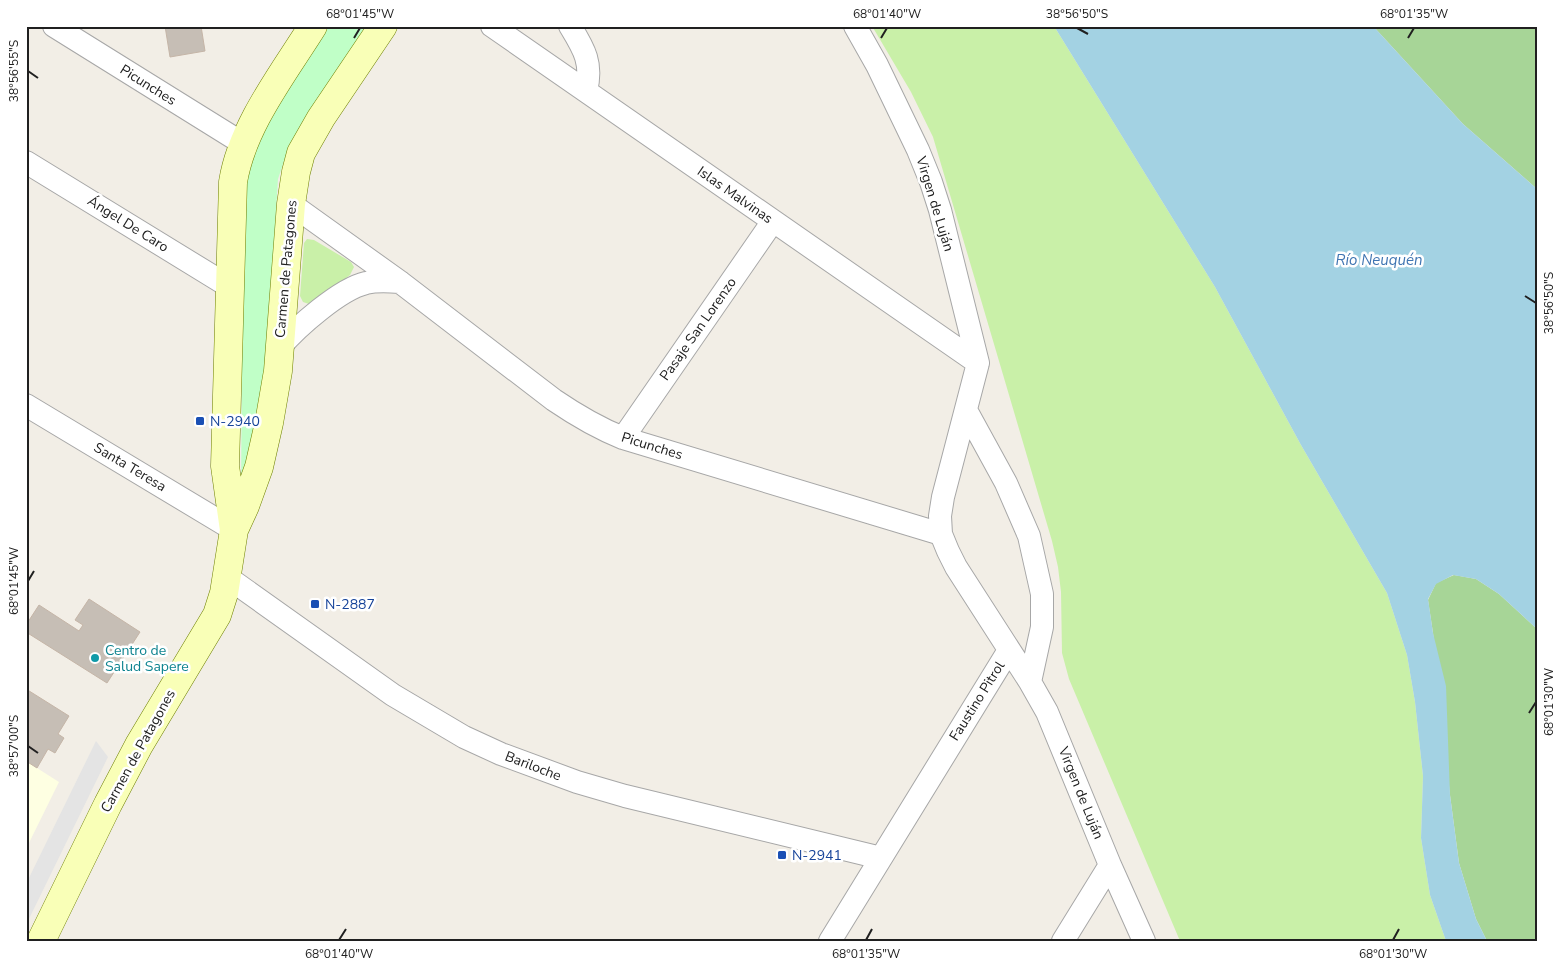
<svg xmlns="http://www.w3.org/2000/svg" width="1563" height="967" font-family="'Nunito Sans',sans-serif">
  <rect width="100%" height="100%" fill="#f2eee6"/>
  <path fill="#feffe2" d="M 26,761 L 59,782 L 26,849 Z"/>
  <path fill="#c9f0a8" d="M 872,26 L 1054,26 L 1215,287 L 1301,445 L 1387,593 L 1407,655 L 1415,702 L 1423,776 L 1421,838 L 1430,895 L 1446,941 L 1180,941 L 1069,679 L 1062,653 L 1061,592 L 1058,567 L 1052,541 L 933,137 L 911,92 Z
    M 307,239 L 314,240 L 351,262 L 354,267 L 350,275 L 315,302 L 309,304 L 303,302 L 300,296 L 304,243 Z"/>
  <path fill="#a7d597" d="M 1373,26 L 1537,26 L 1537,189 L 1463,124 Z
    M 1454,575 L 1476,579 L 1499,594 L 1537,629 L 1537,941 L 1487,941 L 1476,919 L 1459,863 L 1450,795 L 1433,633 L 1428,600 L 1436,583 Z"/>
  <path fill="#c0ffc7" d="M 324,26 L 370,26 L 287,152 L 278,179 L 266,369 L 241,496 L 243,192 L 254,145 Z"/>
  <path fill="#e4e4e4" d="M 96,741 L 108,757 L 26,925 L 26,884 Z"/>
  <path fill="#a3d2e3" d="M 1054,26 L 1373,26 L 1463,124 L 1537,189 L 1537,629 L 1499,594 L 1476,579 L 1453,575 L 1436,584 L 1428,599 L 1433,633 L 1446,686 L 1450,795 L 1459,863 L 1476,919 L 1487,941 L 1446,941 L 1430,895 L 1421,838 L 1423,776 L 1415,702 L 1407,655 L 1387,593 L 1301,445 L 1215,287 Z"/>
  <path fill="#c6beb5" stroke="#c5b5a7" d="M 165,26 L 201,26 L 205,51 L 170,57 Z
    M 89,599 L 140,632 L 107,683 L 26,632 L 26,625 L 39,605 L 79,631 L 83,625 L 75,620 Z
    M 26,689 L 69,716 L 58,734 L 64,738 L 55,753 L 48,749 L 37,768 L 26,761 Z"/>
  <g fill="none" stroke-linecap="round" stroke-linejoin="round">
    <g stroke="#a7a7a7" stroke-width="24">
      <path id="street" d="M 54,26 L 242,143
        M 492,26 L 978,363
        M 570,26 C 584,49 593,63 586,91
        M 855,26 L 877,65 L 918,150 L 931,182 L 940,210 L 978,363 L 943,497 L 940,516 L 941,534 L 948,551 L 956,567 L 1030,682 L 1047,712 L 1110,865 L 1144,941
        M 26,162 L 230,287
        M 291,204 L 400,282 L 554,400 C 576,415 598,428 623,438 L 941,534
        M 280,347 C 297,327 340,289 366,283 C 377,280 389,281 400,282
        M 26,405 L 234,530
        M 966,410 L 1006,483 L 1029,536 L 1042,594 L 1042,627 L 1030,682
        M 623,438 L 773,221
        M 227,577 L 393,695 L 464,737 L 501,754 L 577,782 L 625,796 L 881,858
        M 830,941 L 1009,650
        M 1063,941 L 1110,865"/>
    </g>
    <g stroke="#6d7f00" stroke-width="29">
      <path id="secondary" d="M 234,530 L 225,466 L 233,182 C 242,126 283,74 313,26
        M 41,941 L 108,804 L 139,745 L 217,615 L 224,593 L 234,530 L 245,506 L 259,467 L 269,423 L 278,371 L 291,204 L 296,172 L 301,153 L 321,118 L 383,26"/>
    </g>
    <use href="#street" stroke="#fff" stroke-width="22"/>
    <use href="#secondary" stroke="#f9ffb7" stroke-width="28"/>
  </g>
  <path fill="none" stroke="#202020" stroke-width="2" d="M 1077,28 L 1088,34M 354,38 L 360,28M 881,38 L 887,28M 1408,38 L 1414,28M 28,71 L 38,78M 1525,296 L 1536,303M 28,581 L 34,571M 1529,713 L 1536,702M 28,746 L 38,753M 339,940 L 346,929M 866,940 L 872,929M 1393,940 L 1399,929"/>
  <g fill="#1a4fb4" stroke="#fff" stroke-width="2">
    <rect x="195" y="416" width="10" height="10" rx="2.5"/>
    <rect x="310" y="599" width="10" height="10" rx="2.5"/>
    <rect x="777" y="850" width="10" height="10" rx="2.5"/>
  </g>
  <circle fill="#0f9aa8" stroke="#fff" stroke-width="2" cx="95" cy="658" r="5"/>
  <g text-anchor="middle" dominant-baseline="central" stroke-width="5" stroke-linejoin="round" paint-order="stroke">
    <g font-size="14" fill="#202020" stroke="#fff">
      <text transform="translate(148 85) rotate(32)">Picunches</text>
      <text transform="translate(735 195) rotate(35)">Islas Malvinas</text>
      <text transform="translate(935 204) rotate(73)">Virgen de Luján</text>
      <text transform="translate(128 224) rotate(32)">Ángel De Caro</text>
      <text transform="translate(286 269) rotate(-85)">Carmen de Patagones</text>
      <text transform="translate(698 329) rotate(-55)">Pasaje San Lorenzo</text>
      <text transform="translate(652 446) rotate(17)">Picunches</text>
      <text transform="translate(130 467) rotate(31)">Santa Teresa</text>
      <text transform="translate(977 701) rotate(-58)">Faustino Pitrol</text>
      <text transform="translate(138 751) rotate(-61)">Carmen de Patagones</text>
      <text transform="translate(533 766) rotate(21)">Bariloche</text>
      <text transform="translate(1081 793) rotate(68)">Virgen de Luján</text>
    </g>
    <g font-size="14" fill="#164399" stroke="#fff" text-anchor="start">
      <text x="210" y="421">N-2940</text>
      <text x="325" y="604">N-2887</text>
      <text x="792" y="855">N-2941</text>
    </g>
    <g font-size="14" fill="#0d838f" stroke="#fff" text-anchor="start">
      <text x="105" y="650">Centro de<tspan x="105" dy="16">Salud Sapere</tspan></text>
    </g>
    <g font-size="15" font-style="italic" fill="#4075b2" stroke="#fff">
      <text x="1379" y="260">Río Neuquén</text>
    </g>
  </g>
  <rect width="1563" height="967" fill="none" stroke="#ffffff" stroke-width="55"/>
  <rect x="28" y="28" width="1508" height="912" fill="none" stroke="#202020" stroke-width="2"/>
  <g font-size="12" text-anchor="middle" fill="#202020">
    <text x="360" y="18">68°01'45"W</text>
    <text x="887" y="18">68°01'40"W</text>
    <text x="1077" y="18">38°56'50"S</text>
    <text x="1414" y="18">68°01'35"W</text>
    <text transform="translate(14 71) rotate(-90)" y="4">38°56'55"S</text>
    <text transform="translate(1549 303) rotate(-90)" y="4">38°56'50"S</text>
    <text transform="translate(14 581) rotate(-90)" y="4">68°01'45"W</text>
    <text transform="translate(1549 702) rotate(-90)" y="4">68°01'30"W</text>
    <text transform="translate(14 746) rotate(-90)" y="4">38°57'00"S</text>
    <text x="339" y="958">68°01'40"W</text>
    <text x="866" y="958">68°01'35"W</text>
    <text x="1393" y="958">68°01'30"W</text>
  </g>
</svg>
